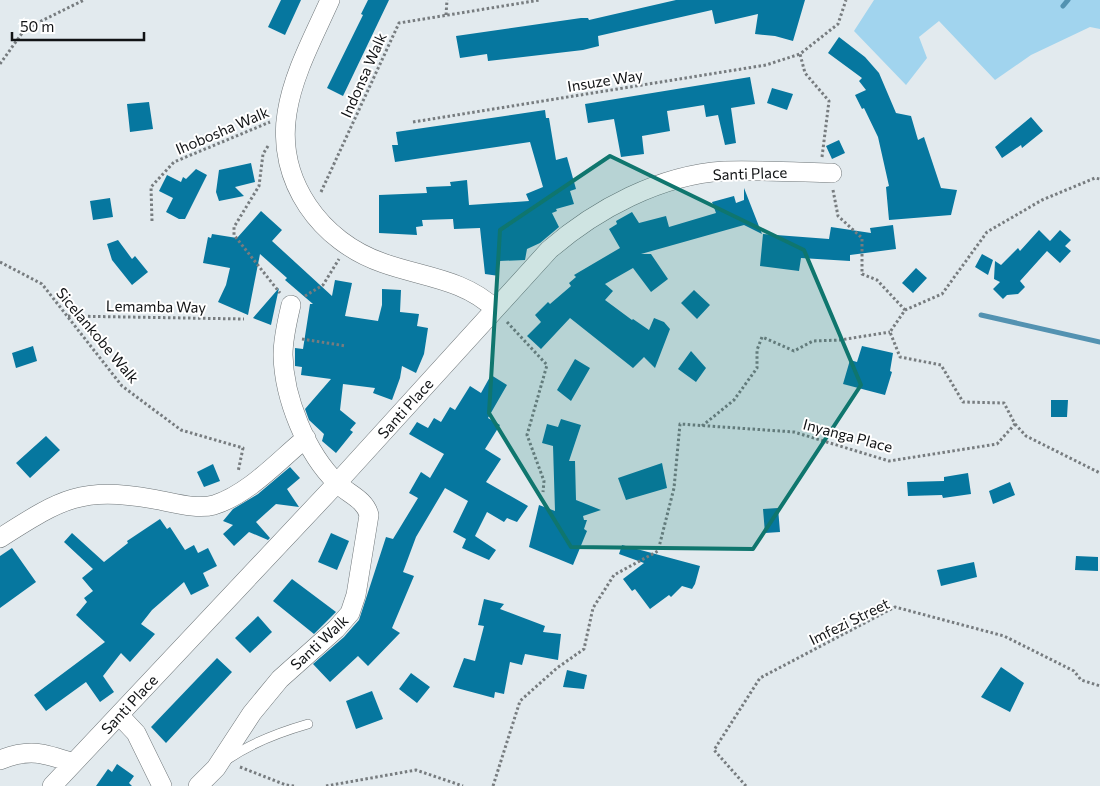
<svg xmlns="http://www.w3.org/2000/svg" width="1100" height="786" font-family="Commissioner,sans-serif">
  <rect width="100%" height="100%" fill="#e2eaee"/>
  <path fill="#a1d4ee" d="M 874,0 L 1100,0 L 1100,29 L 1090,27 L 1031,55 L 995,80 L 939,21 L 919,37 L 927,58 L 906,85 L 854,31 Z"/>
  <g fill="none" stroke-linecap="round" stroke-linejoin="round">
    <path stroke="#5392b1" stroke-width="5" d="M 1063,6 L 1068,0
      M 981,315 L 1100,342"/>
  </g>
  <path fill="#06779f" d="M 281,0 L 301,0 L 285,35 L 268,27 Z
    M 368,0 L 389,0 L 343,96 L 327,88 L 363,15 L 361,14 Z
    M 676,0 L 805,0 L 793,41 L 775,36 L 755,34 L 758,14 L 715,24 L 712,10 L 598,36 L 599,46 L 583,50 L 488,61 L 487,54 L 460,58 L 456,36 L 581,18 L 588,18 L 589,20 Z
    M 839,37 L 865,57 L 879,73 L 896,113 L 911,116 L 918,140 L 924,137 L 941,188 L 957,190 L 951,215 L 889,220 L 886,187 L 889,186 L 878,137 L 864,108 L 862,109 L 855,95 L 866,90 L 859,81 L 862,78 L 828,53 Z
    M 750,77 L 755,104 L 731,108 L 736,143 L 725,145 L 718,115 L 706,117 L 704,105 L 667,111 L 670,131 L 642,136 L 644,154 L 621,157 L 614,119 L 588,123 L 585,104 Z
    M 772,88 L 793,94 L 787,110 L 767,103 Z
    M 149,102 L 153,129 L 130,132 L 127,104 Z
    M 545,110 L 546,118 L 549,118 L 556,160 L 567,157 L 576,189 L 570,191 L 574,204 L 556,209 L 557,211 L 552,213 L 559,227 L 540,243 L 527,249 L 525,260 L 499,261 L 499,276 L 485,274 L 480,228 L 454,229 L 453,219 L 422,220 L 423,226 L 416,227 L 417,235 L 379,233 L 379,195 L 427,193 L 426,187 L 451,186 L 450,182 L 467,180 L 469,205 L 529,201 L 526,194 L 543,187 L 530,142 L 395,162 L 392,145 L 398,145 L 396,132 Z
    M 1031,117 L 1043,131 L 1022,148 L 1021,145 L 1002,158 L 995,147 Z
    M 839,140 L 845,153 L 832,159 L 826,146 Z
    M 251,163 L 255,182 L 235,187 L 244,196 L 219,201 L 216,192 L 219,170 Z
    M 196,169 L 207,175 L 185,219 L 179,219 L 166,212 L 173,198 L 159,191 L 167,175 L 181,182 L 183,177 L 186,179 Z
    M 744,188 L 762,234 L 744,225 L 641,254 L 651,254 L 668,279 L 651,292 L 633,268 L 605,284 L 613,291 L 605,300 L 632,320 L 633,319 L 649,330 L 654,318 L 664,322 L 670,329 L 655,368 L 644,357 L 633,368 L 570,318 L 541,349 L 527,336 L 541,322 L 535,315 L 548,302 L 550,304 L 571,286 L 569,283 L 576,277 L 574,275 L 620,248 L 609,229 L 617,224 L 616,221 L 632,212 L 639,223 L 666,216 L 669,227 L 716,213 L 712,202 L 734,196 L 736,203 L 744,200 Z
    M 110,198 L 113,217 L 93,220 L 90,201 Z
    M 261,211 L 282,230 L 272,241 L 332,296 L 335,280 L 352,283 L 345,316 L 378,321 L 382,305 L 382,289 L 401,290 L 400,312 L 419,314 L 417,326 L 428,328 L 424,354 L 416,373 L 402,366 L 400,378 L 392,400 L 373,393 L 375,388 L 343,384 L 340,410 L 356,423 L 350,430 L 353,432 L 336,453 L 322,441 L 324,434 L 309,420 L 305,409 L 331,379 L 301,375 L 302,367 L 295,366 L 295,348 L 303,349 L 310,304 L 313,304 L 285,280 L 287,278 L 260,254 L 248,315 L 218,302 L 226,285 L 230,268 L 203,263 L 208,237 L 211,238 L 212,234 L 237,238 Z
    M 893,225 L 896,249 L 850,255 L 850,261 L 801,258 L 799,271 L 760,266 L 763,234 L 829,239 L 831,227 L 871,233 L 870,228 Z
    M 1039,230 L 1050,241 L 1060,230 L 1071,240 L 1065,246 L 1071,251 L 1060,263 L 1047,251 L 1020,281 L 1025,287 L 1018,294 L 1007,295 L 1003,299 L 993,289 L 1000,282 L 994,279 L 995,261 L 1001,265 L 1018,248 L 1020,251 Z
    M 118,240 L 132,259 L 135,256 L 148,272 L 132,285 L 112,260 L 107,244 Z
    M 982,254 L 993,260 L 988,275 L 975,267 Z
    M 916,268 L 927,278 L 913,293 L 902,283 Z
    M 279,288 L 271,325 L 253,318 Z
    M 694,290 L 710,305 L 697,319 L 681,303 Z
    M 33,346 L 37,361 L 16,368 L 12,353 Z
    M 862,346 L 893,353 L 890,371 L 892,372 L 885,395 L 843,384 L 850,360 L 857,362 Z
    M 691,351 L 706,368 L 696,382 L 678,369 Z
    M 575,359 L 590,368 L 571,401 L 557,390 Z
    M 491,375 L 507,385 L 488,418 L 500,425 L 485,449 L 501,459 L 486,482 L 528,506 L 517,522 L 507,518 L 504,522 L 487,512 L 475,536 L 496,550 L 489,560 L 462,548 L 466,539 L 453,532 L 468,501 L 445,488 L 416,537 L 403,572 L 414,576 L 392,628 L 400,633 L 368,666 L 358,656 L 330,682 L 313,664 L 344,637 L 359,620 L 386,537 L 393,539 L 418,498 L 409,493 L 421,472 L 430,478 L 444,454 L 409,434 L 417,422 L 428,428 L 434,418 L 441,422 L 450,407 L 455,410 L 470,386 L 481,393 Z
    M 1051,400 L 1068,400 L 1067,417 L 1051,417 Z
    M 561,419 L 581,425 L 569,461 L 575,461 L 576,500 L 601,510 L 583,516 L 584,520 L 587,520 L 584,529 L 587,531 L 573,565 L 529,547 L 539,505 L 555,511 L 553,446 L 542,443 L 547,424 L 558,427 Z
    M 46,436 L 60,450 L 30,478 L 16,463 Z
    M 662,463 L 667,488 L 626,500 L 618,478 Z
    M 213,464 L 220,481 L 204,487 L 197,472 Z
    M 290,467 L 300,478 L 287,489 L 299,507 L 276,504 L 256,522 L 270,538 L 268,540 L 249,532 L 234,546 L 223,534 L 233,525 L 223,521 L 233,509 L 258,494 Z
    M 968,473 L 971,494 L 943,498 L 942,495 L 908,496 L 907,482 L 944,481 L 944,477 Z
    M 1010,482 L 1015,495 L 993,504 L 989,491 Z
    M 778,508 L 780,532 L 765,533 L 763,509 Z
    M 160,519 L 167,529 L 170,527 L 185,550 L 194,545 L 198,553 L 208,548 L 217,566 L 203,573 L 209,586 L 191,595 L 184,582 L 152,610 L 141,624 L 155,634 L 130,662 L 121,653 L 103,676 L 114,692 L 100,702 L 86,682 L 46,711 L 34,695 L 105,642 L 76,615 L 87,602 L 84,598 L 93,591 L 82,578 L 93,569 L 64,542 L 72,533 L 104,562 L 128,543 L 127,541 Z
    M 331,533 L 349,541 L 337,570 L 318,562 Z
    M 622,545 L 700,566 L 695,584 L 692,589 L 682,586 L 671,597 L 669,595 L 650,609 L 635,589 L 632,591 L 623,579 L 644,563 L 619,554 Z
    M 12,548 L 36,582 L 0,608 L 0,556 Z
    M 1076,556 L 1098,557 L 1098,571 L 1075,570 Z
    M 974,562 L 977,577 L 941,586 L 937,570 Z
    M 292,579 L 336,612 L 314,634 L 273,601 Z
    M 484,599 L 504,604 L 500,609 L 545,626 L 543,632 L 561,634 L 558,660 L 525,654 L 522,665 L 510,662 L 504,694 L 495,692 L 494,698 L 453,687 L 464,658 L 475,661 L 484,626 L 478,625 Z
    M 258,616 L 272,632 L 250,653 L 235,638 Z
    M 217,658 L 232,672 L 166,743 L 151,727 Z
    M 1001,667 L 1024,683 L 1010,712 L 981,697 Z
    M 567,670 L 587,675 L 584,689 L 563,687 Z
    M 411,673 L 430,687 L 417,703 L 399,689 Z
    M 372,691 L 383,719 L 356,729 L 346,701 Z
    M 117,764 L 134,776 L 129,783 L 132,786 L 96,786 L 108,769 L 112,772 Z"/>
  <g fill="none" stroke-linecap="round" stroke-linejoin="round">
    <g stroke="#6e7578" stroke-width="10">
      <path id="service" d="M 228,759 C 253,742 280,732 308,724"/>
    </g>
    <g stroke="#6e7578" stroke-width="20">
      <path id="minor" d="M 330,0 C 314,36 293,74 287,113 C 276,181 321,242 383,263 C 422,277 464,279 495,309
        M 0,538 C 60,500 80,486 153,499 C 172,502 196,510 214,505 C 249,494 278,461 306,438
        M 119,715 L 136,733 L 162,786
        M 0,760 C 29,748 44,753 73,763
        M 52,786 L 337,483 L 549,250 C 596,209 660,175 724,171 C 760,170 796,172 832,173
        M 198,786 L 216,768 L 252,713 L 280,679 L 336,629 L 350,613 L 356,595 L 369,515 C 365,499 348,494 337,483 C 306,453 284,398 283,355 C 283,338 287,322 291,305"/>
    </g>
    <path stroke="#777c7f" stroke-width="3" stroke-dasharray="2.5 2.5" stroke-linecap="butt" d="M 446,15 L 447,0
      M 0,64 L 25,29 L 84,0
      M 413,122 L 766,65 L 800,54
      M 268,146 L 263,154 L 259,186 L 234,227 L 234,235 L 280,293
      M 822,157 L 829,101 L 805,73 L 800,54 L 838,24 L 846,0
      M 833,190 L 838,216 L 862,238 L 862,274 L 877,280 L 905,310
      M 321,192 L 399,23 L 540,0
      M 152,221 L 151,187 L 174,162 L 270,122
      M 0,262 L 42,284 L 122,386 L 181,430 L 243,448 L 238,472
      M 305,296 L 323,285 L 339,259
      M 68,316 L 244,319
      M 507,322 L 547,365 L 527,435 L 544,481 L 543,492
      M 302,339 L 346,346
      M 1015,424 L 1026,436 L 1100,473
      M 702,426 L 734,400 L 757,368 L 757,350 L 762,337 L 794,351 L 813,341 L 840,340 L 890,332
      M 240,767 L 286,785 L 294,786
      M 326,786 L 416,770 L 463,786
      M 493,786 L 520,701 L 557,668 L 584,649 L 593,608 L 614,575 L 658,551 L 674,488 L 680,424 L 794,432 L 889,461 L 997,444 L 1015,424 L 1004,403 L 963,402 L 941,365 L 900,357 L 890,332 L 905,310 L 942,294 L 987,232 L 1042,200 L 1095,178 L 1100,179
      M 746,786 L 714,750 L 760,678 L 895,607 L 1004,636 L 1074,671 L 1081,680 L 1100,686"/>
    <use href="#service" stroke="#fff" stroke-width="9"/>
    <use href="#minor" stroke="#fff" stroke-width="19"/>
  </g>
  <path fill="#0f766e" fill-opacity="0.2" stroke="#0f766e" stroke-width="4" stroke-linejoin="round" d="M 610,156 L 804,250 L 861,385 L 753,549 L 571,547 L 489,413 L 500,230 Z"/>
  <g text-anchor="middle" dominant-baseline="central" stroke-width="4" stroke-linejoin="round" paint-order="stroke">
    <g font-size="15" fill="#111315" stroke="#fff">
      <text transform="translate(363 75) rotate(-66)">Indonsa Walk</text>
      <text transform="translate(605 80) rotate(-9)">Insuze Way</text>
      <text transform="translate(222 130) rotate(-23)">Ihobosha Walk</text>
      <text transform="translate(750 173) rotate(-2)">Santi Place</text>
      <text transform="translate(156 306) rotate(1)">Lemamba Way</text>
      <text transform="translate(98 335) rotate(50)">Sicelankobe Walk</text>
      <text transform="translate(405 408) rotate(-48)">Santi Place</text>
      <text transform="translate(848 435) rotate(15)">Inyanga Place</text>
      <text transform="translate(849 621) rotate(-26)">Imfezi Street</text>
      <text transform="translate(319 642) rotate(-43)">Santi Walk</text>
      <text transform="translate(129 704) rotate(-47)">Santi Place</text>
    </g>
  </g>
  <path d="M12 32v8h132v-8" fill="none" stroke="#111315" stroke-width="2.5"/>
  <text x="20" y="32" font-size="15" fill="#111315" stroke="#ffffff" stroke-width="4" paint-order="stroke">50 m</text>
</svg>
